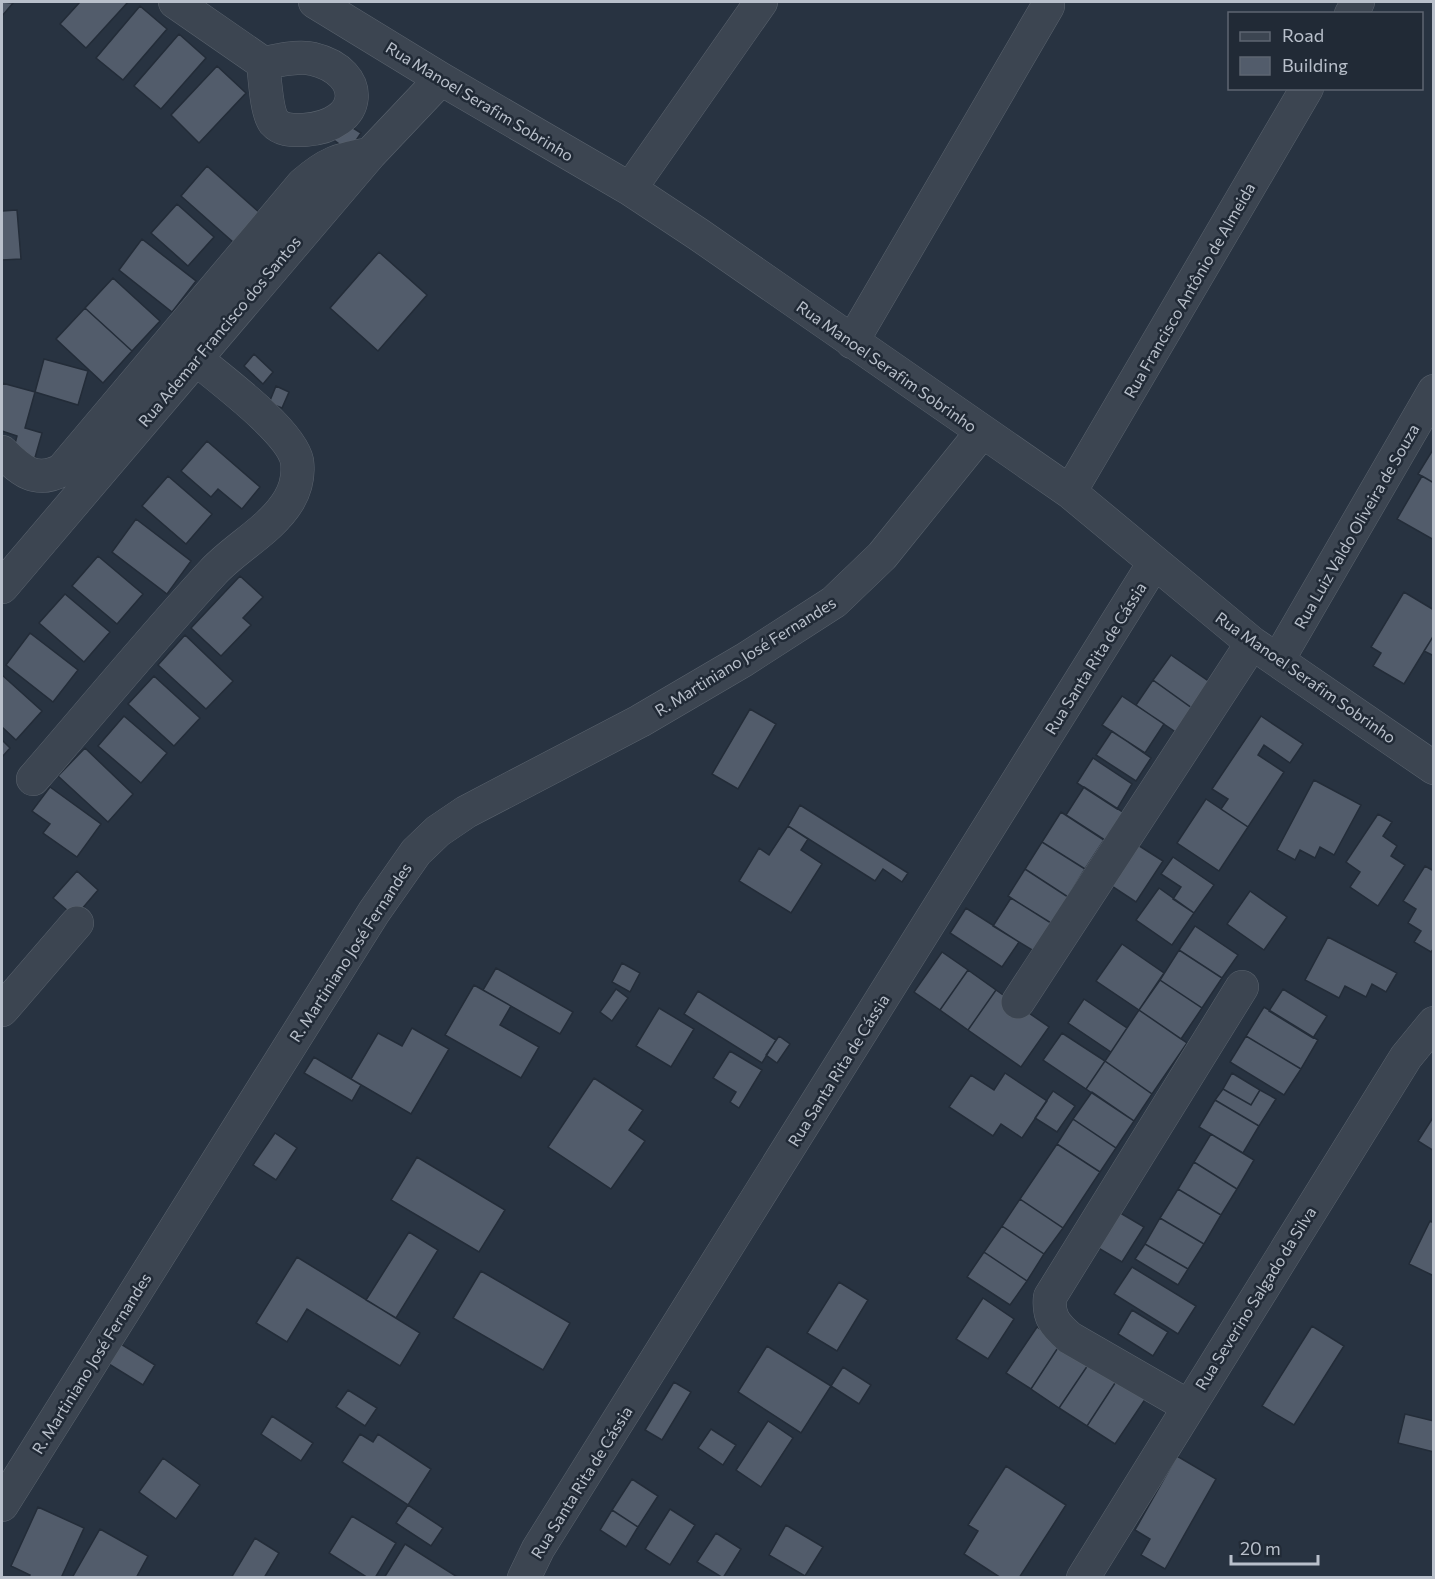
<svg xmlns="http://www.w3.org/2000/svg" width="1435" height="1579" font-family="Commissioner,sans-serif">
  <rect width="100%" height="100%" fill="#283341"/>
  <path fill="#525c6b" stroke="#232c38" stroke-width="1.5" d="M 2,2 L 13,3 L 2,16 Z
    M 80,2 L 128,2 L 86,48 L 60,24 Z
    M 140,6 L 167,29 L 123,80 L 96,58 Z
    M 179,34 L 206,58 L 161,109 L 134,86 Z
    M 217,66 L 246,93 L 199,143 L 171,115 Z
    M 342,121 L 361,133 L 349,151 L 331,138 Z
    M 207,166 L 260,213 L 233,242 L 181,196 Z
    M 177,204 L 214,237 L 188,266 L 151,233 Z
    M 17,210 L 21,259 L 2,260 L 2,211 Z
    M 142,239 L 196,281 L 172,312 L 119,270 Z
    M 379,252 L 427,295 L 378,351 L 330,308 Z
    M 113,278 L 160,321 L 132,351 L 85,308 Z
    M 85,308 L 132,351 L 103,383 L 56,339 Z
    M 254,354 L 273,372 L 263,384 L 244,366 Z
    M 44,359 L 88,371 L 78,405 L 35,392 Z
    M 2,383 L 35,392 L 25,428 L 42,433 L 34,461 L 12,455 L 17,436 L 2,431 Z
    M 276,386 L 289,392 L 282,408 L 269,403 Z
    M 207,441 L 260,487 L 242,509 L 218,489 L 211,497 L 181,471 Z
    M 1434,448 L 1434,483 L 1418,474 Z
    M 168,476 L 212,514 L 186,544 L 142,506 Z
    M 1422,476 L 1434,483 L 1434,540 L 1397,519 Z
    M 136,519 L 191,561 L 167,594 L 112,552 Z
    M 98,556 L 143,594 L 117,624 L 72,586 Z
    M 240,576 L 263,597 L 243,618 L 251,625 L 221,656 L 191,628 Z
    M 1404,592 L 1434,610 L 1434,635 L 1404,684 L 1373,666 L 1381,653 L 1371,647 Z
    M 65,594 L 110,632 L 84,662 L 39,623 Z
    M 30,633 L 78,670 L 53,702 L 6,665 Z
    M 185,635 L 233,681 L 206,709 L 158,665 Z
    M 1434,635 L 1434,656 L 1424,651 Z
    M 1171,655 L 1214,685 L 1196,711 L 1153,680 Z
    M 2,675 L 42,711 L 16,740 L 2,727 Z
    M 154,676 L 200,718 L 174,746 L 128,704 Z
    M 1153,680 L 1196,711 L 1180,735 L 1136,705 Z
    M 1122,696 L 1164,724 L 1145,753 L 1102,725 Z
    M 750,709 L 776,724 L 738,789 L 712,774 Z
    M 124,716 L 167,753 L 141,783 L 98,746 Z
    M 1261,716 L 1303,744 L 1290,763 L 1264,745 L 1258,755 L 1284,772 L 1248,827 L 1221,809 L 1228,799 L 1212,789 Z
    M 1112,731 L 1151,758 L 1136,781 L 1096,755 Z
    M 2,740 L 10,748 L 2,757 Z
    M 85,748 L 133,794 L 108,822 L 58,776 Z
    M 1093,758 L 1132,784 L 1117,809 L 1077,783 Z
    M 1314,780 L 1361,805 L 1334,855 L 1320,847 L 1315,858 L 1300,850 L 1295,860 L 1277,850 Z
    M 50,787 L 101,824 L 77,857 L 43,833 L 50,824 L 32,811 Z
    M 1084,787 L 1129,816 L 1111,844 L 1066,815 Z
    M 1206,799 L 1248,827 L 1219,871 L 1177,843 Z
    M 800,805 L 908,873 L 902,882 L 883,869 L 875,881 L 788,826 Z
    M 1061,812 L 1104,840 L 1085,869 L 1042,842 Z
    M 1378,814 L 1392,822 L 1383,836 L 1397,846 L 1391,856 L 1405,865 L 1378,906 L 1350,887 L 1360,872 L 1346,862 Z
    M 788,826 L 808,839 L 801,850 L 822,864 L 791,913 L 739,881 L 759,848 L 769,855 Z
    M 1130,840 L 1163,861 L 1136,902 L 1104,881 Z
    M 1042,842 L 1085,869 L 1068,897 L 1025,869 Z
    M 1173,857 L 1214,885 L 1194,913 L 1173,899 L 1181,887 L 1161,874 Z
    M 1425,866 L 1434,871 L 1434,948 L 1431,952 L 1414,942 L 1421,931 L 1408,923 L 1416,909 L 1403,901 Z
    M 1025,869 L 1068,897 L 1051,923 L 1008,896 Z
    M 77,871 L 98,890 L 75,917 L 53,898 Z
    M 1159,888 L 1194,913 L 1172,945 L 1136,920 Z
    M 1250,891 L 1287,917 L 1264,950 L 1227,924 Z
    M 1011,898 L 1051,923 L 1037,953 L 993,926 Z
    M 966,908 L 1019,942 L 1002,967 L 950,933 Z
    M 1195,926 L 1238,955 L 1222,978 L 1179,950 Z
    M 1328,937 L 1397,973 L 1386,992 L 1372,984 L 1366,997 L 1345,986 L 1339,998 L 1305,980 Z
    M 1122,944 L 1164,973 L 1139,1010 L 1096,981 Z
    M 1179,950 L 1222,978 L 1202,1008 L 1160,980 Z
    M 942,952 L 968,970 L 940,1010 L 914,992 Z
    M 622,963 L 640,973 L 630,992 L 612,982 Z
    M 496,968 L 573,1012 L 560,1034 L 483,990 Z
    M 968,970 L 996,990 L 968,1030 L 940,1010 Z
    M 1160,980 L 1202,1008 L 1181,1039 L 1139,1010 Z
    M 474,985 L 511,1006 L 500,1025 L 539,1047 L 521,1078 L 445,1035 Z
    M 616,989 L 628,998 L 612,1021 L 600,1012 Z
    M 1283,989 L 1327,1016 L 1313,1038 L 1269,1011 Z
    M 996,990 L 1049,1027 L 1021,1067 L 968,1030 Z
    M 698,991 L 776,1040 L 762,1063 L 684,1014 Z
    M 1084,999 L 1127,1028 L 1111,1052 L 1068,1023 Z
    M 1264,1007 L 1318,1040 L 1301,1069 L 1246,1036 Z
    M 659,1008 L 694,1029 L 671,1067 L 636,1046 Z
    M 1139,1010 L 1187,1043 L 1152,1094 L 1105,1061 Z
    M 412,1028 L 449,1049 L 411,1114 L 351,1079 L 378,1033 L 402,1046 Z
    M 1062,1033 L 1105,1061 L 1086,1089 L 1043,1060 Z
    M 779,1036 L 790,1044 L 777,1063 L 766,1055 Z
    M 1246,1036 L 1301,1069 L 1284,1095 L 1230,1062 Z
    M 730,1051 L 762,1070 L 739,1108 L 730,1102 L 736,1092 L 713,1078 Z
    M 314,1057 L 361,1085 L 352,1101 L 304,1073 Z
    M 1105,1061 L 1152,1094 L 1134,1121 L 1086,1089 Z
    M 1005,1073 L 1047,1101 L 1022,1138 L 1001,1124 L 993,1136 L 949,1107 L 971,1075 L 994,1090 Z
    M 1232,1073 L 1260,1090 L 1251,1105 L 1223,1089 Z
    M 594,1078 L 643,1110 L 629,1130 L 645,1141 L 611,1189 L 548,1147 Z
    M 1223,1089 L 1251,1105 L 1260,1090 L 1276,1099 L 1259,1126 L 1215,1100 Z
    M 1053,1091 L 1075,1106 L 1057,1132 L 1035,1118 Z
    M 1092,1092 L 1134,1121 L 1116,1148 L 1073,1119 Z
    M 1215,1100 L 1259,1126 L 1243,1153 L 1199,1127 Z
    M 1434,1116 L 1434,1151 L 1418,1141 Z
    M 1073,1119 L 1116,1148 L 1100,1172 L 1057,1144 Z
    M 275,1133 L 297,1148 L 276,1180 L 253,1165 Z
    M 1211,1134 L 1254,1160 L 1237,1189 L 1194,1162 Z
    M 1057,1144 L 1100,1172 L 1063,1228 L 1020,1199 Z
    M 417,1157 L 505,1210 L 479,1252 L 391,1200 Z
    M 1194,1162 L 1237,1189 L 1221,1215 L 1178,1189 Z
    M 1178,1189 L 1221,1215 L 1204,1244 L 1160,1218 Z
    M 1020,1199 L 1063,1228 L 1044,1254 L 1002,1226 Z
    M 1117,1211 L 1144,1227 L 1122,1262 L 1095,1246 Z
    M 1160,1218 L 1204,1244 L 1188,1269 L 1145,1244 Z
    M 1430,1221 L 1434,1223 L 1434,1276 L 1409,1264 Z
    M 1002,1226 L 1044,1254 L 1027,1281 L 984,1252 Z
    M 409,1232 L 438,1250 L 396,1318 L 366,1300 Z
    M 1145,1244 L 1188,1269 L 1178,1285 L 1135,1259 Z
    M 984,1252 L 1027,1281 L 1010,1305 L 967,1277 Z
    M 297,1257 L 420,1333 L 400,1366 L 307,1309 L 287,1342 L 256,1323 Z
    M 1132,1267 L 1196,1306 L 1178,1334 L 1114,1294 Z
    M 481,1271 L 570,1323 L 543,1370 L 453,1318 Z
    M 839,1282 L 868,1300 L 837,1351 L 807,1333 Z
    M 983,1298 L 1014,1319 L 988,1359 L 956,1339 Z
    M 1132,1310 L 1168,1332 L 1153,1356 L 1118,1334 Z
    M 1312,1326 L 1344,1346 L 1294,1425 L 1262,1406 Z
    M 1037,1327 L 1061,1343 L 1031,1389 L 1006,1373 Z
    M 116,1341 L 155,1365 L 143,1385 L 104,1361 Z
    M 1061,1343 L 1090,1362 L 1059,1408 L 1031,1389 Z
    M 767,1346 L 831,1386 L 801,1433 L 738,1392 Z
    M 1090,1362 L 1117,1380 L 1087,1426 L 1059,1408 Z
    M 843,1367 L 871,1385 L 859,1404 L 831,1386 Z
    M 1117,1380 L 1146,1398 L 1115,1444 L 1087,1426 Z
    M 674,1382 L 691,1392 L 662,1440 L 645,1430 Z
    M 348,1390 L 377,1408 L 365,1426 L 336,1407 Z
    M 1405,1414 L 1434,1421 L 1434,1452 L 1398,1443 Z
    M 272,1416 L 313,1443 L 301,1461 L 261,1434 Z
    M 768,1421 L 793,1438 L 761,1487 L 736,1470 Z
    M 711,1429 L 736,1445 L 723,1465 L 698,1448 Z
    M 360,1434 L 373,1442 L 378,1434 L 431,1469 L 408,1505 L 342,1462 Z
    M 1177,1456 L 1216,1479 L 1165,1569 L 1141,1555 L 1150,1539 L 1135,1530 Z
    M 163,1458 L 200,1485 L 176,1519 L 139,1492 Z
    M 1006,1466 L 1066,1505 L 1019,1578 L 1001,1578 L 964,1554 L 978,1531 L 968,1525 Z
    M 632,1479 L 658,1496 L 638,1527 L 612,1510 Z
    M 408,1505 L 443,1528 L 431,1546 L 396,1523 Z
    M 38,1507 L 84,1528 L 61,1578 L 28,1578 L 30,1575 L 11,1566 Z
    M 670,1509 L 695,1525 L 670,1565 L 645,1549 Z
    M 612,1510 L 638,1527 L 626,1547 L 600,1530 Z
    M 352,1516 L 396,1543 L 375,1578 L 368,1578 L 329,1553 Z
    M 786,1525 L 823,1547 L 805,1576 L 769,1555 Z
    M 100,1529 L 148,1556 L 136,1578 L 72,1578 Z
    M 716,1533 L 741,1549 L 723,1578 L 697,1562 Z
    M 255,1538 L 279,1553 L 264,1578 L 231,1578 Z
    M 405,1544 L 459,1578 L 384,1578 Z"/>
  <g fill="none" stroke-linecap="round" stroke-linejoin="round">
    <g stroke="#5a636e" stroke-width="34">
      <path id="minor" d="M 175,2 L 263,63 C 278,61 298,55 313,59 C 367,72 365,126 304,130 C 293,130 282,131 274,122 C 266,111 265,77 263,63
        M 315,2 L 441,79 L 630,189 L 698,234 L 1070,492 L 1252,643 L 1434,768
        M 1351,14 L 1358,2
        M 630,189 L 761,2
        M 852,342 L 1048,6
        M 2,452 C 21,471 36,484 62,470 L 303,184 C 327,163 339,159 370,154
        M 1070,492 L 1307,88
        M 2,587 L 370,154 L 441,79
        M 1278,660 L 1434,391
        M 33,779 C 93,710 151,639 213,572 C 236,547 271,530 289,500 C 296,488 299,476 297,461 C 291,431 220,379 195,358
        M 1018,1002 L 1252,643
        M 2,1010 L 77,923
        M 1188,1406 L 1070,1338 C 1055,1325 1048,1317 1050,1297 L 1242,987
        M 2,1505 L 374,912 L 416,852 L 438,831 L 466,812 L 640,721 L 744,660 L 834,602 L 882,556 L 982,432
        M 524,1578 L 538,1549 L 1154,563
        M 1083,1578 L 1406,1057 L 1434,1023"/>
    </g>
    <use href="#minor" stroke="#3c4551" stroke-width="33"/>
  </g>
  <g text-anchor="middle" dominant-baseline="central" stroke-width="5" stroke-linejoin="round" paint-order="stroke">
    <g font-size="16" fill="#b9c0cb" stroke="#212a36">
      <text transform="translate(480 101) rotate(31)">Rua Manoel Serafim Sobrinho</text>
      <text transform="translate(1189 290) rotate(-60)">Rua Francisco Antônio de Almeida</text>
      <text transform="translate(219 331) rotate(-50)">Rua Ademar Francisco dos Santos</text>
      <text transform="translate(887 366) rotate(35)">Rua Manoel Serafim Sobrinho</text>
      <text transform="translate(1356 526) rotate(-60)">Rua Luiz Valdo Oliveira de Souza</text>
      <text transform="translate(745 656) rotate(-32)">R. Martiniano José Fernandes</text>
      <text transform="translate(1095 658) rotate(-58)">Rua Santa Rita de Cássia</text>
      <text transform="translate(1306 677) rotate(35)">Rua Manoel Serafim Sobrinho</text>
      <text transform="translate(350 952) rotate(-57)">R. Martiniano José Fernandes</text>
      <text transform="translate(838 1070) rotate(-58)">Rua Santa Rita de Cássia</text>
      <text transform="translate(1255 1298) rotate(-58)">Rua Severino Salgado da Silva</text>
      <text transform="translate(91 1363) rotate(-58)">R. Martiniano José Fernandes</text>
      <text transform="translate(581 1482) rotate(-58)">Rua Santa Rita de Cássia</text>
    </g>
  </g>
  <rect width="1435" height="1579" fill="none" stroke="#b9c0cb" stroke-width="6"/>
  <rect x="1228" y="12" width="195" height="78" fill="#212a36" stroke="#5e6672" stroke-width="1.5"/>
  <rect x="1240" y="32" width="30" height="9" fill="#3c4551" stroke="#5e6672" stroke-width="1.5"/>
  <text x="1282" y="42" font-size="18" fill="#b9c0cb">Road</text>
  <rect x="1240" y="57" width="30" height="18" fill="#525c6b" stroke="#5e6672" stroke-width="1.5"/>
  <text x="1282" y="72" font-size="18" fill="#b9c0cb">Building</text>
  <path d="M1231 1555v9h87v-9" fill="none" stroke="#b9c0cb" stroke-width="3"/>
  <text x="1240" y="1555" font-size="18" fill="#b9c0cb" stroke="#212a36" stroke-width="4.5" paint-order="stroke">20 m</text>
</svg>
